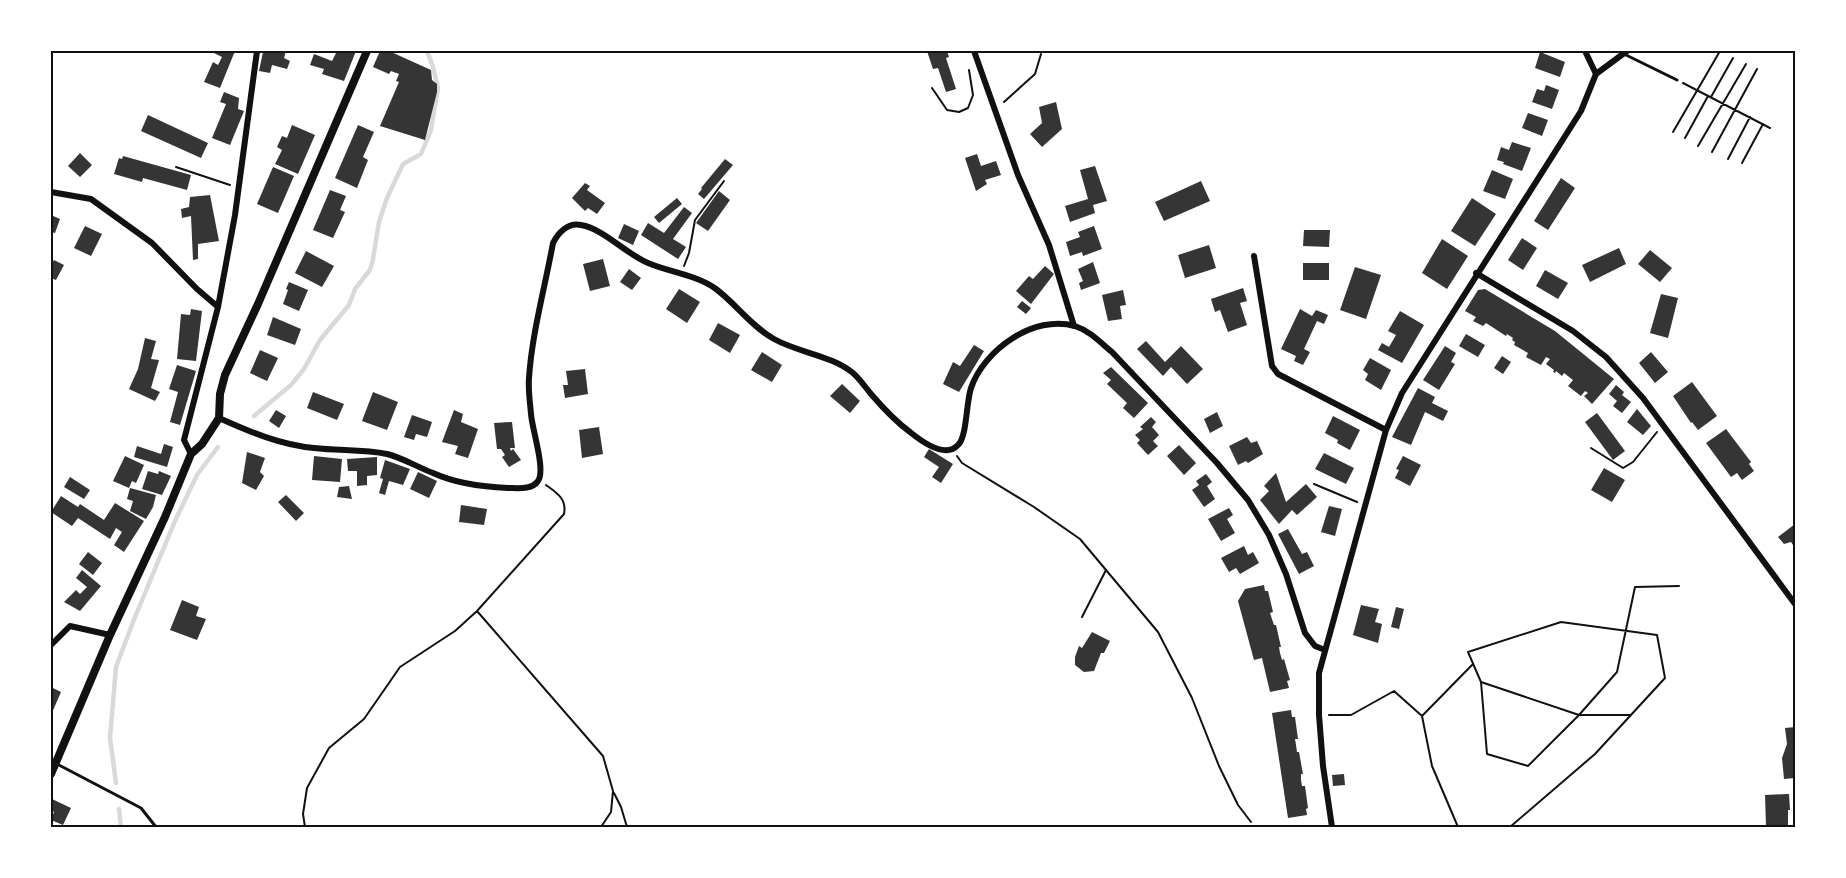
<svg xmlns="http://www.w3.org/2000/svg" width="1846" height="878" font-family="Quicksand,sans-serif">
  <rect width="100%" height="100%" fill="#fff"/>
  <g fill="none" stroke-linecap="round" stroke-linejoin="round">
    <path stroke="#d9d9d9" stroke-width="4.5" d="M 254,416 L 291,385 L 304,369 L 320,340 L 349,305 L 355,289 L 370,270 L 373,259 L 379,222 L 387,198 L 403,164 L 421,154 L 431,130 L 438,88 L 433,67 L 427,51
      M 116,783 L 110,738 L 116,667 L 135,617 L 175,521 L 197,475 L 218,447
      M 119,809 L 121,827"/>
  </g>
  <path fill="#353535" d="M 210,51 L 235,51 L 220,88 L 204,82 L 213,62 L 218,65 L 222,57 Z
    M 269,51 L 286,51 L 284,58 L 290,61 L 287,69 L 272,65 L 270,73 L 259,71 L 263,52 L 268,53 Z
    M 337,51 L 356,51 L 344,81 L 322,74 L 324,69 L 310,65 L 314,54 L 332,61 Z
    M 380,51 L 389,51 L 431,70 L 432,80 L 437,84 L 437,92 L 425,140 L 380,126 L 399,82 L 396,81 L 399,74 L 391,71 L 389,74 L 373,67 Z
    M 927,51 L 947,51 L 949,57 L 946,58 L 956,89 L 946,92 L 938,68 L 933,69 Z
    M 1540,52 L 1565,62 L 1560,77 L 1535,68 Z
    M 1546,85 L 1559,90 L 1552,109 L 1532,102 L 1537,89 L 1544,91 Z
    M 224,92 L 239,98 L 238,109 L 244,111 L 230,145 L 212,138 L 226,104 L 220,102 Z
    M 1056,102 L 1062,129 L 1042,147 L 1030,134 L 1042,123 L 1039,107 Z
    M 1528,113 L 1548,120 L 1542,136 L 1522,128 Z
    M 148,115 L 208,143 L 201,158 L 141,131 Z
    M 292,125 L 315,135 L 298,174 L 275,164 L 282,150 L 277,147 L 282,136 L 287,138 Z
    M 358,125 L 374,132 L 363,157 L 368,160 L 357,188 L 335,178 Z
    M 1512,142 L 1531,148 L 1522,171 L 1503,164 L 1504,162 L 1497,160 L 1501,147 L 1509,150 Z
    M 80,153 L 92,165 L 80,177 L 68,166 Z
    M 977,154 L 981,166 L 996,161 L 1001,175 L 985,180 L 987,184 L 976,191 L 965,158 Z
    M 123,156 L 191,175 L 187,190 L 143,178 L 142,182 L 114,174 L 119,158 L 122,159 Z
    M 725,159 L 733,165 L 704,199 L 698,194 L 702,189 L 701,188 Z
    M 1095,166 L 1107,201 L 1093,205 L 1095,213 L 1070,222 L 1065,206 L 1088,199 L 1080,170 Z
    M 273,167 L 294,176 L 278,213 L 257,204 Z
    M 1492,170 L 1513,179 L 1505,199 L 1483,191 Z
    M 1561,178 L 1575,188 L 1548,230 L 1534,221 Z
    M 1201,181 L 1210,201 L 1164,221 L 1155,202 Z
    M 585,183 L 590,186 L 587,190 L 605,203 L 597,214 L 588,208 L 585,211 L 572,198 Z
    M 330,190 L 346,196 L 340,210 L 345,212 L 333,238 L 313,230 Z
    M 719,191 L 730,200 L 708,231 L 696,223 Z
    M 210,195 L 219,241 L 198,244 L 198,259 L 193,260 L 191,216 L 182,218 L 181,209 L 189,207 L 190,197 Z
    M 677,198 L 682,204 L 659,223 L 654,217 Z
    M 1472,198 L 1496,214 L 1475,246 L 1451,231 Z
    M 684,207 L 692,213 L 673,239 L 686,247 L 678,259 L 641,235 L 648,223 L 664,233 Z
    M 51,215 L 60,219 L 55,233 L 51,232 Z
    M 624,224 L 639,231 L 633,245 L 618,238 Z
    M 85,226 L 102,234 L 91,256 L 74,248 Z
    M 1094,226 L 1102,249 L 1083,256 L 1082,252 L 1070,256 L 1066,242 L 1080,237 L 1078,232 Z
    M 1304,230 L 1330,230 L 1329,247 L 1303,246 Z
    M 1522,238 L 1537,248 L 1523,270 L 1508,260 Z
    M 1442,239 L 1468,256 L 1447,289 L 1422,273 Z
    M 1209,245 L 1216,268 L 1185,278 L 1178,255 Z
    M 1619,248 L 1626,264 L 1590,282 L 1582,265 Z
    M 1650,250 L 1672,268 L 1660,282 L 1638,264 Z
    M 306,251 L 334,266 L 322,287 L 295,273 Z
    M 603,259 L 610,286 L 590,291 L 583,264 Z
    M 54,260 L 64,265 L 56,280 L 51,278 L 51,265 Z
    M 1093,262 L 1100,283 L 1081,290 L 1079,283 L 1083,281 L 1078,269 Z
    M 1303,263 L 1329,263 L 1329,280 L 1303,280 Z
    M 1045,266 L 1054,274 L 1031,304 L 1016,291 L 1029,276 L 1033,279 Z
    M 1355,267 L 1381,275 L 1366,319 L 1340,310 Z
    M 629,269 L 641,278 L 632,290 L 620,282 Z
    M 1545,270 L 1568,283 L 1558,299 L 1536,286 Z
    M 289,282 L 308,290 L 299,311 L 283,304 L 288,290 L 286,289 Z
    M 1243,288 L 1247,301 L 1240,303 L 1247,325 L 1228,332 L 1220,310 L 1215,312 L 1211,299 Z
    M 679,289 L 700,302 L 687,323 L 666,309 Z
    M 1485,289 L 1555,331 L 1614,379 L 1592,404 L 1584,396 L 1588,393 L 1585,391 L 1581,396 L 1568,386 L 1573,380 L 1564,373 L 1562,376 L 1556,371 L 1555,373 L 1553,372 L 1554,370 L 1546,364 L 1550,359 L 1546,357 L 1541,365 L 1526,357 L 1528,353 L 1514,345 L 1515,342 L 1512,340 L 1513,338 L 1507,334 L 1506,336 L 1486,323 L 1483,326 L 1473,321 L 1476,317 L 1465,311 L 1478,290 Z
    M 1123,290 L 1126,305 L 1120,306 L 1122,319 L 1108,321 L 1102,295 Z
    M 1661,294 L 1678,298 L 1668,338 L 1650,333 Z
    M 1022,301 L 1031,308 L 1026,314 L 1017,307 Z
    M 191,309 L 202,311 L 196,361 L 177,359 L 181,314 L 190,315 Z
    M 1300,309 L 1312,316 L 1316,310 L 1328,315 L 1324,324 L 1317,321 L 1304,349 L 1310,352 L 1303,365 L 1294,361 L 1296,356 L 1281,349 Z
    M 1400,311 L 1424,325 L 1402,363 L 1378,350 L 1382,343 L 1389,347 L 1396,335 L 1388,331 Z
    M 273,317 L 301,329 L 295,345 L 267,335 Z
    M 718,323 L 740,335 L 730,353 L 709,340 Z
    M 1466,334 L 1485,345 L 1478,357 L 1459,346 Z
    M 145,338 L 156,341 L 151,359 L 159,360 L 151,388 L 160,392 L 155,401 L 129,389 L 138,369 Z
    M 1146,341 L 1165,362 L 1181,346 L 1203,369 L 1187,384 L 1171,367 L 1163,376 L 1137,349 Z
    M 974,345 L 984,351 L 959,392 L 943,384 L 953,362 L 960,366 Z
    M 1445,346 L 1456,353 L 1451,362 L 1455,364 L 1439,390 L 1423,380 Z
    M 260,350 L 278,358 L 267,381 L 250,373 Z
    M 762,352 L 782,365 L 772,382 L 751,370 Z
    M 1651,352 L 1668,372 L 1655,383 L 1639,363 Z
    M 1502,356 L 1511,362 L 1503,374 L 1494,368 Z
    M 1370,358 L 1391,370 L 1381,390 L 1365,380 L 1368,374 L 1363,370 Z
    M 177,365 L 196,371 L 180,425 L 170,422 L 178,392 L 169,389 Z
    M 1111,367 L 1148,403 L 1134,418 L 1123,408 L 1127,403 L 1107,384 L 1111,380 L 1103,373 Z
    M 585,369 L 588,394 L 565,398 L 563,385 L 568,385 L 566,371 Z
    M 1692,382 L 1717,416 L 1698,430 L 1692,422 L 1691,423 L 1673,396 Z
    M 842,384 L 860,401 L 850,413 L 830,396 Z
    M 1616,385 L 1624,392 L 1622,395 L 1631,402 L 1622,413 L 1613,406 L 1617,401 L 1609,394 Z
    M 1418,388 L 1435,397 L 1432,403 L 1448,411 L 1443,421 L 1425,412 L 1411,445 L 1392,437 Z
    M 313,392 L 344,404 L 337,420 L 307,408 Z
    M 373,392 L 398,402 L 387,430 L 362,421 Z
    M 1637,409 L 1651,426 L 1643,435 L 1627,422 Z
    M 276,410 L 286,416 L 279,428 L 269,421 Z
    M 454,410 L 463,414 L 461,422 L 478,429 L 468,458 L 455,454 L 458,446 L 442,442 Z
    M 1217,412 L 1223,426 L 1210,433 L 1204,419 Z
    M 1597,413 L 1625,451 L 1613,460 L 1585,422 Z
    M 412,415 L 432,422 L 427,437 L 416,434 L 414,440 L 404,437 Z
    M 1333,416 L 1360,430 L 1350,450 L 1337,443 L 1338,440 L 1325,433 Z
    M 1151,417 L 1156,422 L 1152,427 L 1159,435 L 1153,441 L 1158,446 L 1148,455 L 1137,443 L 1140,440 L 1135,435 L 1143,429 L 1140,427 Z
    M 512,422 L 515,448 L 510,448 L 511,451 L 513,449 L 521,460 L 509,467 L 502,457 L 505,455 L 501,449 L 497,449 L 494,423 Z
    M 599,427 L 603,454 L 582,458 L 579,430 Z
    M 1726,429 L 1751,462 L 1749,464 L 1754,471 L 1742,480 L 1737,473 L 1731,477 L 1706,443 Z
    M 1247,437 L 1251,443 L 1257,441 L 1263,454 L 1248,463 L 1246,461 L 1238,465 L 1229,446 Z
    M 164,444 L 173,447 L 167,467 L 134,457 L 137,446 L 161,454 Z
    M 1179,445 L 1196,463 L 1184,475 L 1167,456 Z
    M 929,449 L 953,464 L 941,483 L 932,477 L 939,467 L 924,457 Z
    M 247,452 L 265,458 L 260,472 L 264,476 L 256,490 L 242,483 Z
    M 1324,453 L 1354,468 L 1346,484 L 1315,469 Z
    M 125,456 L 144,465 L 136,483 L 132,481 L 129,488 L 113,481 Z
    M 314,456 L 342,459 L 340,482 L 312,480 Z
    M 1403,456 L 1421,465 L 1410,486 L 1395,478 L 1399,470 L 1396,469 Z
    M 377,457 L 377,475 L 367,476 L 367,485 L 357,486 L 357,471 L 348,471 L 347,459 Z
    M 385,460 L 410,469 L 403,485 L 389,481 L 385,495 L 379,493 L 383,479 L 380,478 Z
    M 1604,468 L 1625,480 L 1612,502 L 1591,490 Z
    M 148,471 L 158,474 L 159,471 L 171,476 L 162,495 L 142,489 Z
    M 418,472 L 437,481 L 429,498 L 410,489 Z
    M 1276,473 L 1286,502 L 1306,484 L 1317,497 L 1297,515 L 1292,510 L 1279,524 L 1260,500 L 1269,491 L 1264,486 Z
    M 1206,474 L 1212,482 L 1207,486 L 1215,499 L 1204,507 L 1192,490 L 1199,485 L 1196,481 Z
    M 70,477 L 90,490 L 84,499 L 64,487 Z
    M 349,486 L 352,499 L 337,497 L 339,487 Z
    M 130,488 L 156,495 L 153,507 L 146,519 L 130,511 L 133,501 L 127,499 Z
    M 286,495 L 304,513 L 296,521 L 278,502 Z
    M 61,496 L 78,507 L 80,504 L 104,520 L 115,503 L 144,521 L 124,552 L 114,545 L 122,532 L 116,528 L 110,539 L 78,518 L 72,526 L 51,512 Z
    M 461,505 L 487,509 L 484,525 L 459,522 Z
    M 1329,506 L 1342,509 L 1335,536 L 1321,532 Z
    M 1229,508 L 1233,515 L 1227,519 L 1235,533 L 1221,541 L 1208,519 Z
    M 1795,524 L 1795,548 L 1791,542 L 1784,544 L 1778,537 Z
    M 1288,529 L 1302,554 L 1307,552 L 1314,566 L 1299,574 L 1278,534 Z
    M 1244,546 L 1248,555 L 1253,552 L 1259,563 L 1240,574 L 1236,568 L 1229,572 L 1221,558 Z
    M 88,552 L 102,563 L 93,575 L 79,564 Z
    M 82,570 L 101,586 L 80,611 L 64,602 L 76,590 L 80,594 L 87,587 L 76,578 Z
    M 1264,585 L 1265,591 L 1268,591 L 1273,612 L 1270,613 L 1274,625 L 1276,625 L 1281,647 L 1279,647 L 1280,653 L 1282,660 L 1284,659 L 1290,680 L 1287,681 L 1289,688 L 1270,692 L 1262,658 L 1254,660 L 1238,601 L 1245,589 Z
    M 182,600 L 199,607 L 196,616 L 206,619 L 197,640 L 170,630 Z
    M 1361,605 L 1379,609 L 1375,622 L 1382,624 L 1378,643 L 1353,635 Z
    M 1396,607 L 1404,609 L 1399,629 L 1391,627 Z
    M 1092,632 L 1110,641 L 1104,653 L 1101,653 L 1094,671 L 1084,672 L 1075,665 L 1075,657 L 1079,646 L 1082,648 Z
    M 51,687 L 61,692 L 51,715 Z
    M 1291,710 L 1292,717 L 1295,717 L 1298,739 L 1295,739 L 1296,745 L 1297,752 L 1299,752 L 1303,774 L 1301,774 L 1301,780 L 1302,786 L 1305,786 L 1308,808 L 1306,809 L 1307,815 L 1288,818 L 1272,713 Z
    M 1795,727 L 1795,778 L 1784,779 L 1782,758 L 1787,744 L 1785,728 Z
    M 1344,774 L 1345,785 L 1333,786 L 1332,775 Z
    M 1787,794 L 1789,794 L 1790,810 L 1788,810 L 1788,825 L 1766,826 L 1765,795 Z
    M 52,799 L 71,808 L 63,825 L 51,820 L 54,812 L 51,810 Z"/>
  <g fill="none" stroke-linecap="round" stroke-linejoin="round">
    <path stroke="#111" stroke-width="2" d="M 1683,83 L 1770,128
      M 932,88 L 947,110 L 959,112 L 968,108 L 973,95 L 969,70
      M 1711,97 L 1733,58
      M 1004,102 L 1035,74 L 1041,54
      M 1673,132 L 1720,51
      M 1685,138 L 1708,96
      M 1698,146 L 1746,64
      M 1712,152 L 1757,69
      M 1728,159 L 1750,117
      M 1742,163 L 1763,124
      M 176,167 L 230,185
      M 684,266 L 689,253 L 695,220 L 724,181
      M 1591,448 L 1623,468 L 1633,462 L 1657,432
      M 957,456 L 962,463 L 1034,507 L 1080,539 L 1158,632 L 1192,698 L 1219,766 L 1238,805 L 1251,822
      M 1314,484 L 1357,502
      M 477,611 L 603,756 L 613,791 L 611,812 L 601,827
      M 1082,617 L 1106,570
      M 1481,682 L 1487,754 L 1528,766 L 1579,715 L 1617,672 L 1635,587 L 1679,586
      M 1329,715 L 1351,715 L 1394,691 L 1422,716
      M 614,793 L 621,807 L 627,827
      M 305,827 L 303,814 L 307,788 L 329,748 L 364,719 L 400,667 L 455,631 L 477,611 L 564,514 C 567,499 557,493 546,485
      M 1458,827 L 1432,766 L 1422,716 L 1473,664
      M 1510,827 L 1595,754 L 1665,678 L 1657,635 L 1561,622 L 1468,652 L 1481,682 L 1579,715 L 1631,715"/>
    <path stroke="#111" stroke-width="3" d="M 1624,54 L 1677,80
      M 57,764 L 141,808 L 156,827"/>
    <path stroke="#111" stroke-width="6" d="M 974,51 L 1018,175 L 1049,245 L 1074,326
      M 1585,51 L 1596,74
      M 51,192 L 91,199 L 152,243 L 197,289 L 218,307
      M 1254,256 L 1272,366 L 1278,374 L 1386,430
      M 1476,273 L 1573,331 L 1606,357 L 1643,398 L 1795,604
      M 219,418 C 250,432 281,445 314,448 C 339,451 363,449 387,454 C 403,458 417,467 433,473 C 457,484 483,487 508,488 C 518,488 532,490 538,481 C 546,470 532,429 531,414 C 530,402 528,390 529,378 C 532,333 545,287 553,243 C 558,233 568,222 581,225 C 604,229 626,254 648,263 C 669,272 697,275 716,289 C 736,304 751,326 774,339 C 799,353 831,355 853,373 C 860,379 865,387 871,394 C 883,408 895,421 910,432 C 921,441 945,459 958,445 C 967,437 966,403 971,388 C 984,350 1034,314 1075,326 C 1090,331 1101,343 1112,352 L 1217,463 L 1248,500 L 1269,535 L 1286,574 L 1305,633 L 1315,646 L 1325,650
      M 191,454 L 184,440 L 218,307 L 235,215 L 257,51
      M 51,645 L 70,626 L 110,635
      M 1332,827 L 1323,766 L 1319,715 L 1319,673 L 1386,430 L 1402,393 L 1581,111 L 1596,74 L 1627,51"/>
    <path stroke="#111" stroke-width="8" d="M 51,774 L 110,635 L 165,517 L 191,454 L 202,444 L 219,418 L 220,394 L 225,375 L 258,304 L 367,51"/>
  </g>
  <rect width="1846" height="878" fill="none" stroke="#ffffff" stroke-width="105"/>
  <rect x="52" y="52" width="1742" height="774" fill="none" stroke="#111" stroke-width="2"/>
</svg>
